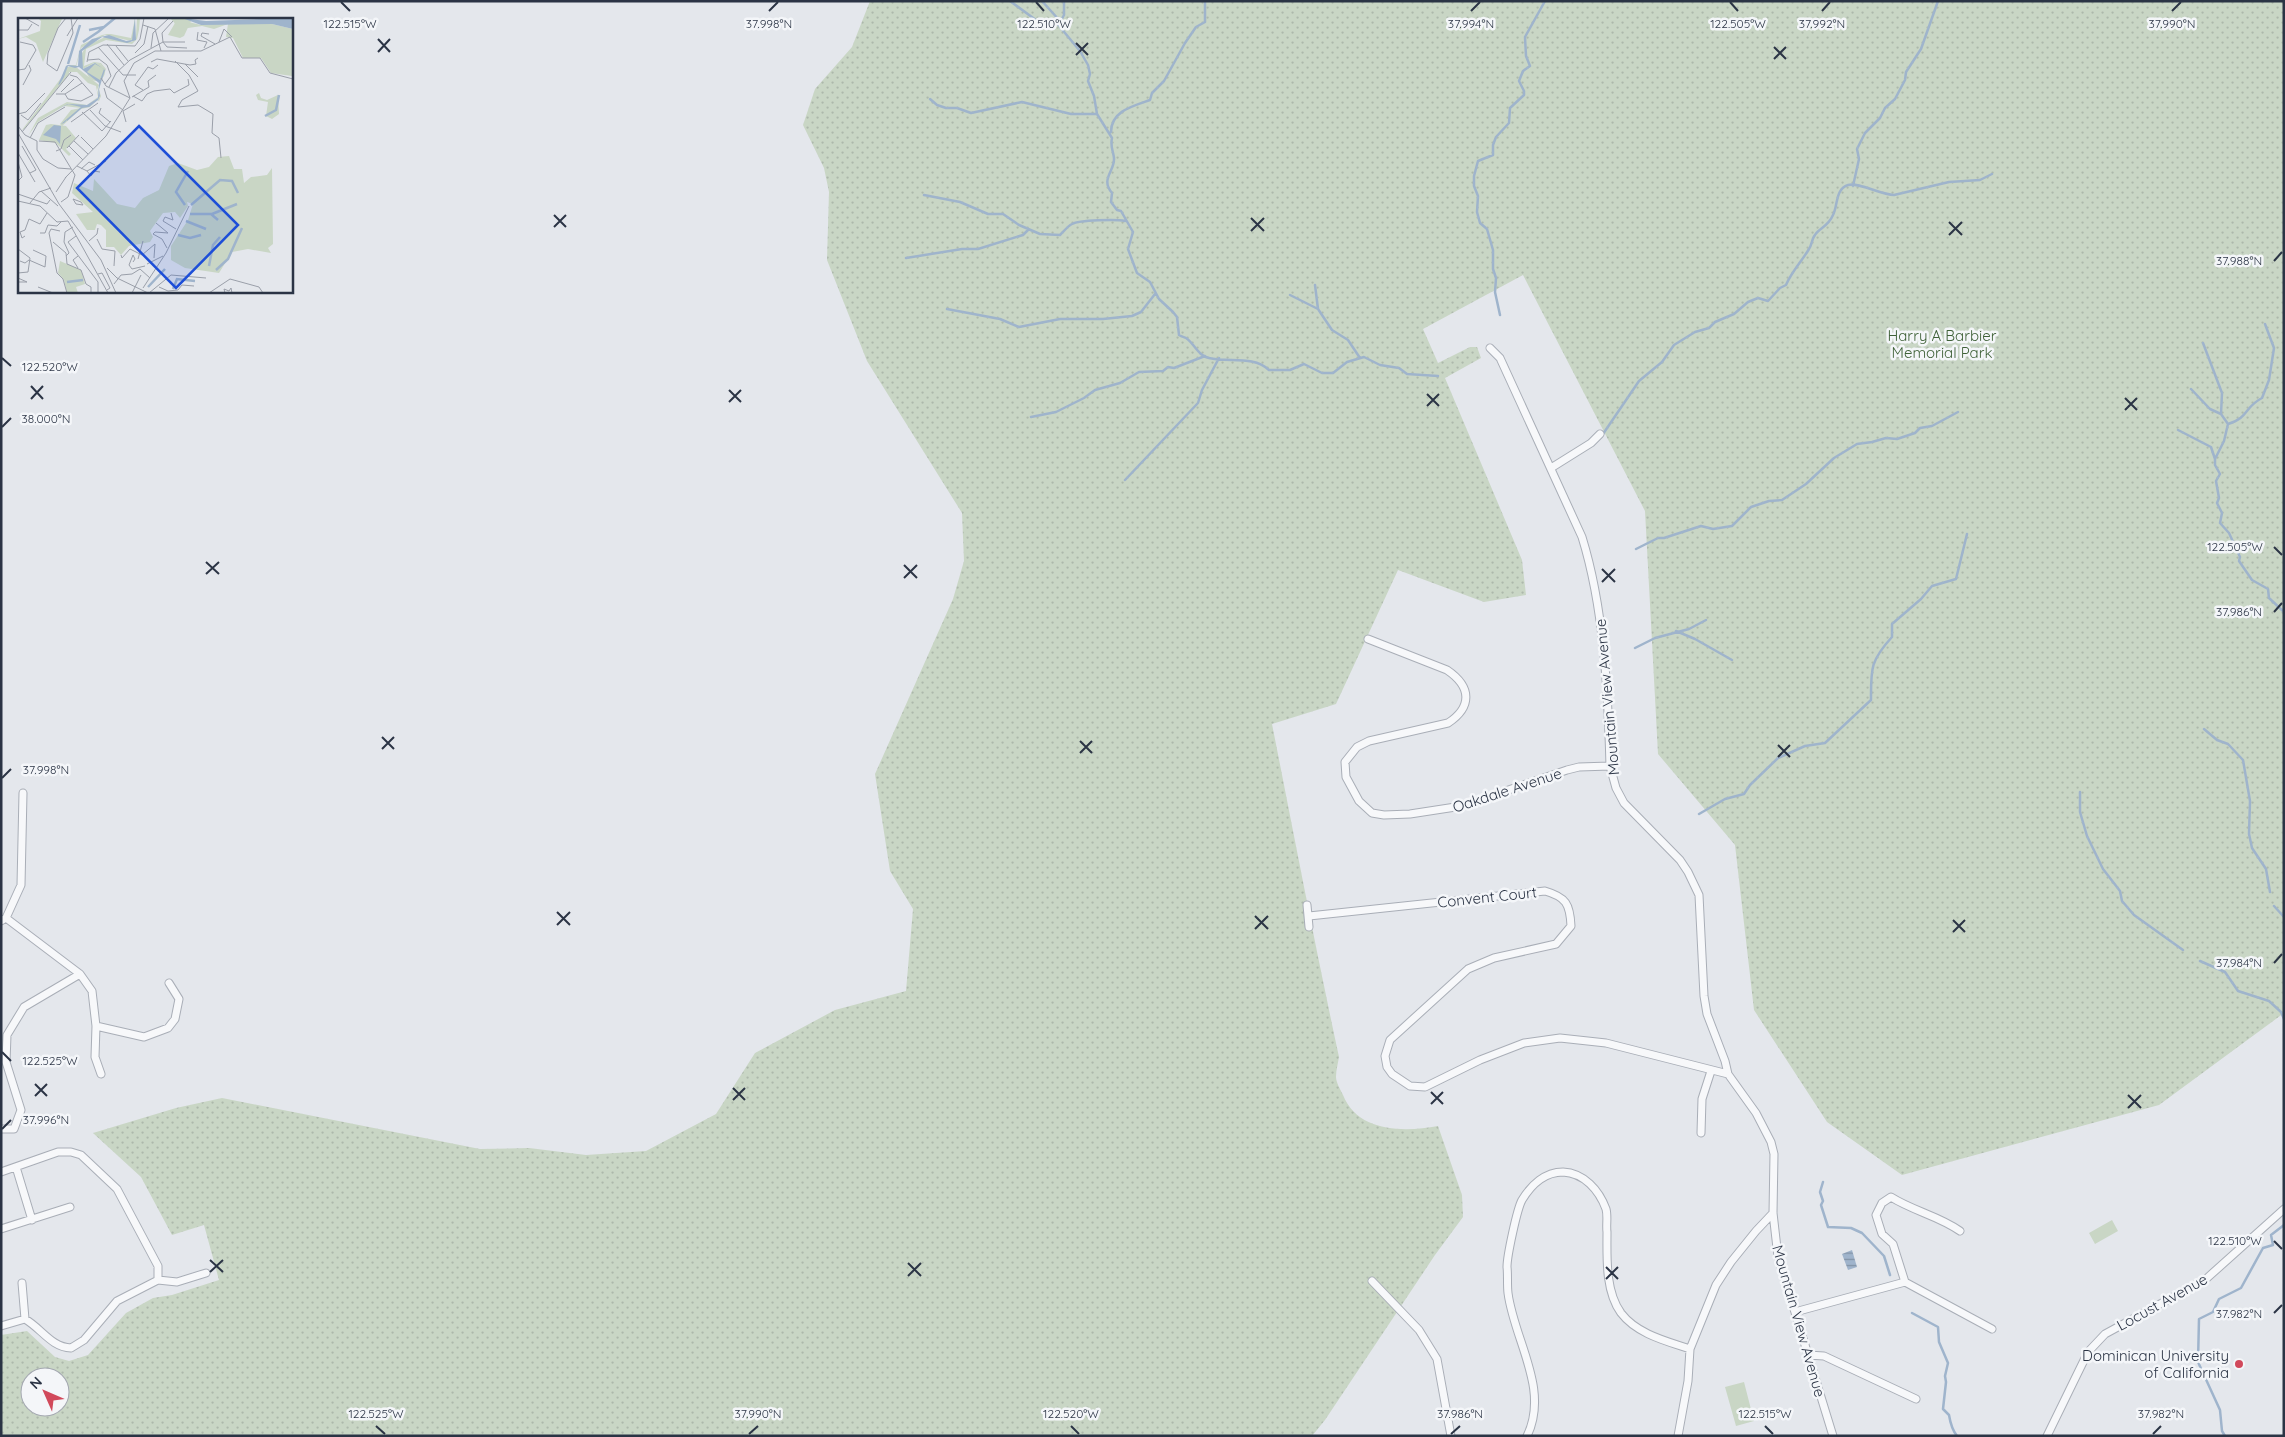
<svg xmlns="http://www.w3.org/2000/svg" width="2285" height="1437" font-family="Quicksand,sans-serif">
  <defs>
    <pattern id="park-dots" width="8" height="8" patternUnits="userSpaceOnUse" patternTransform="scale(1.25)"><rect width="8" height="8" fill="#c9d6c5"/><path d="M2 2h.1M6 6h.1" fill="none" stroke="#adb8ab" stroke-width="1.8" stroke-linecap="round"/></pattern>
    <pattern id="water-rules" width="6" height="5" patternUnits="userSpaceOnUse" patternTransform="scale(1.25)"><rect width="6" height="5" fill="#9fb4cc"/><path d="M0 2.5h6" fill="none" stroke="#8293a7"/></pattern>
  </defs>
  <rect width="100%" height="100%" fill="#e4e7ec"/>
  <path fill="#c9d6c5" d="M 2112,1220 L 2118,1231 L 2095,1244 L 2089,1233 Z
    M 1744,1382 L 1754,1421 L 1736,1426 L 1725,1387 Z"/>
  <path fill="url(#park-dots)" fill-rule="evenodd" d="M 870,1 L 2284,1 L 2284,1013 L 2159,1105 L 1902,1175 L 1827,1122 L 1754,1010 L 1735,845 L 1658,754 L 1645,511 L 1523,275 L 1423,329 L 1438,363 L 1470,347 L 1477,347 L 1481,358 L 1445,378 L 1522,560 L 1526,595 L 1484,602 L 1398,570 L 1336,704 L 1272,724 C 1294,835 1315,946 1339,1057 C 1338,1063 1336,1070 1336,1077 C 1336,1082 1340,1089 1343,1095 C 1358,1133 1405,1132 1438,1126 L 1462,1195 L 1463,1217 L 1435,1255 L 1325,1420 L 1312,1436 L 1,1436 L 1,1335 L 27,1331 L 55,1357 L 69,1361 L 88,1355 L 126,1313 L 153,1298 L 172,1295 L 219,1280 L 204,1225 L 172,1235 L 141,1177 L 93,1133 L 176,1108 L 222,1098 L 480,1149 L 529,1148 L 586,1155 L 646,1151 L 716,1114 L 755,1053 L 835,1010 L 906,991 L 913,909 L 890,871 L 875,774 L 953,599 L 964,561 L 962,513 L 867,361 L 827,260 L 829,192 L 824,168 L 803,125 L 815,89 L 852,47 ZM 30,1377 L 60,1377 L 60,1407 L 30,1407 Z"/>
  <path fill="url(#water-rules)" d="M 1852,1250 L 1857,1267 L 1848,1270 L 1842,1254 Z"/>
  <g fill="none" stroke-linecap="round" stroke-linejoin="round">
    <path stroke="#9fb4cc" stroke-width="2.5" d="M 1010,1 L 1040,23 L 1059,25
      M 1042,1 L 1060,21
      M 1064,1 L 1064,15 L 1059,24 L 1060,27 L 1080,51 L 1088,65 L 1090,74 L 1088,81 L 1094,96 L 1097,114 L 1112,138 C 1110,146 1113,150 1114,158 C 1115,171 1100,179 1112,193 L 1111,202 L 1117,210 L 1121,211 L 1133,232 L 1128,249 L 1137,273 L 1150,282 L 1159,299 L 1173,312 L 1177,317 L 1179,335 C 1182,337 1184,337 1186,338 C 1194,343 1198,356 1209,358 C 1229,363 1253,355 1269,370 L 1290,370 L 1304,364 L 1322,373 L 1333,373 L 1347,362 L 1364,357 L 1380,365 L 1399,368 L 1407,374 L 1438,376
      M 930,99 L 937,105 L 946,108 L 957,108 L 971,113 L 1022,102 L 1071,114 L 1097,114
      M 1111,132 C 1111,111 1133,106 1150,100 L 1152,93 L 1164,81 L 1185,43 L 1196,27 L 1205,22 L 1205,1
      M 1853,186 L 1859,159 L 1857,149 L 1865,133 L 1880,118 L 1885,108 L 1895,99 L 1905,80 L 1906,72 L 1921,49 L 1938,1
      M 924,195 L 960,202 L 988,214 L 1003,214 L 1019,225 L 1040,234 L 1060,235 C 1064,231 1068,226 1072,224 C 1079,220 1117,219 1125,221
      M 906,258 L 962,249 L 978,249 L 1023,235 L 1028,230
      M 1315,285 L 1318,309
      M 1290,295 L 1318,309 L 1332,330 L 1348,340 L 1360,358
      M 947,309 L 1000,319 L 1019,327 L 1060,319 L 1103,319 L 1132,316 L 1141,312 L 1155,294
      M 1500,315 L 1495,292 L 1496,278 L 1493,269 L 1493,250 L 1487,229 L 1480,223 L 1477,212 L 1478,196 L 1474,186 L 1474,176 L 1478,161 L 1493,155 L 1493,145 L 1496,137 L 1509,123 L 1510,108 L 1524,95 L 1524,91 L 1519,81 L 1523,71 L 1530,66 L 1526,56 L 1525,37 L 1545,1
      M 2203,343 L 2222,393 L 2221,414 L 2228,424 L 2224,441 L 2215,459 L 2215,465 L 2220,474 L 2216,481 L 2219,498 L 2217,503 L 2222,513 L 2220,523 L 2229,533 L 2240,557 L 2239,561 L 2252,580 L 2268,589 L 2269,598 L 2284,612
      M 2191,389 L 2210,409 L 2221,414
      M 1031,417 L 1056,412 L 1084,398 L 1095,390 L 1120,383 L 1139,372 L 1163,371 L 1168,367 L 1174,368 L 1205,356
      M 2228,424 C 2249,418 2244,407 2262,398 L 2269,380 L 2274,348 L 2265,324
      M 2178,430 L 2211,447 L 2215,459
      M 1603,434 L 1639,381 L 1662,362 L 1674,345 L 1695,332 L 1709,328 L 1715,322 L 1734,314 L 1748,302 L 1758,298 L 1768,301 L 1780,288 L 1786,285 C 1792,271 1802,261 1809,249 C 1812,245 1812,238 1815,235 C 1819,228 1828,227 1833,215 C 1838,206 1835,189 1848,185 C 1859,182 1881,195 1894,195 L 1949,182 L 1980,180 L 1992,174
      M 1125,480 L 1198,403 L 1202,390 L 1219,358
      M 1636,549 L 1658,538 L 1664,538 L 1701,526 L 1713,529 L 1732,526 L 1751,507 L 1769,501 L 1782,500 L 1806,484 L 1834,458 L 1857,444 L 1872,442 L 1886,438 L 1897,439 L 1915,433 L 1920,428 L 1932,426 L 1958,412
      M 1676,631 L 1695,639 L 1732,660
      M 1635,648 L 1655,638 L 1689,629 L 1706,620
      M 2204,729 L 2217,740 L 2228,744 L 2243,760 L 2250,801 L 2249,834 L 2252,848 L 2266,869 L 2270,892
      M 2080,792 L 2080,812 L 2087,836 L 2103,869 L 2120,891 L 2122,901 L 2134,915 L 2183,950
      M 1699,814 L 1725,799 L 1744,794 L 1750,785 L 1778,758 L 1805,746 L 1825,743 L 1871,700 C 1871,669 1870,661 1892,637 L 1892,624 L 1921,599 L 1932,586 L 1956,579 L 1967,534
      M 2274,906 L 2284,917
      M 2200,961 L 2225,972 L 2238,991 L 2269,1001 L 2281,1012 L 2284,1019
      M 1823,1182 L 1820,1192 L 1823,1201 L 1821,1205 L 1828,1227 L 1851,1228 L 1862,1233 L 1884,1256 L 1890,1275
      M 1912,1313 L 1938,1327 L 1939,1342 L 1948,1363 L 1945,1376 L 1946,1382 L 1943,1409 L 1949,1415 C 1950,1421 1953,1431 1957,1436
      M 2225,1436 L 2222,1431 L 2220,1410 L 2198,1362 L 2199,1319 L 2213,1312 L 2219,1299 L 2241,1288 L 2263,1248 L 2273,1245 L 2271,1235 L 2284,1225"/>
    <g stroke="#a9aeb7" stroke-width="9">
      <path id="street" d="M 1490,348 L 1500,358 L 1582,537 C 1604,608 1608,691 1610,766 L 1616,788 L 1624,803 L 1680,860 L 1688,872 L 1699,895 L 1704,996 L 1707,1014 L 1725,1061 L 1728,1074 L 1756,1113 L 1771,1142 L 1774,1154 L 1773,1213 L 1778,1257 L 1833,1436
        M 1551,468 L 1591,443 L 1600,434
        M 1368,639 L 1447,670 C 1472,687 1472,707 1448,723 L 1369,741 L 1357,747 L 1345,762 L 1346,777 L 1359,801 L 1372,813 L 1384,815 L 1410,814 L 1462,806 L 1567,770 L 1579,767 L 1610,766
        M 1307,905 L 1309,927
        M 1309,916 L 1545,891 C 1566,897 1570,904 1571,926 L 1556,944 L 1494,958 L 1468,969 L 1390,1040 L 1385,1056 L 1387,1067 L 1392,1074 L 1410,1086 L 1425,1087 L 1480,1060 L 1524,1043 L 1560,1038 L 1606,1043 L 1728,1074
        M 6,918 L 80,974 L 92,991 L 96,1026 L 95,1057 L 101,1074
        M 1,921 L 6,918 L 21,885 L 23,793
        M 96,1026 L 144,1037 L 168,1028 L 175,1019 L 179,999 L 169,983
        M 1,1129 L 14,1129 L 21,1110 L 6,1062 L 7,1035 L 24,1007 L 80,974
        M 1701,1133 L 1702,1099 L 1711,1071
        M 16,1167 L 32,1220
        M 1,1172 L 58,1152 L 71,1152 L 81,1155 L 117,1189 L 158,1266 L 158,1280 L 117,1301 L 84,1340 L 71,1348 C 51,1347 42,1329 25,1319 L 1,1326
        M 1,1229 L 70,1207
        M 158,1280 L 177,1282 L 206,1273
        M 1372,1281 L 1419,1330 L 1437,1359 L 1451,1436
        M 1905,1282 L 1893,1244 L 1882,1234 L 1876,1215 L 1882,1203 L 1891,1197 C 1913,1211 1939,1216 1960,1231
        M 22,1283 L 25,1319
        M 1795,1312 L 1905,1282 L 1992,1329
        M 1808,1355 L 1824,1356 L 1916,1399
        M 1527,1436 C 1550,1389 1514,1340 1508,1293 C 1507,1285 1508,1275 1507,1267 C 1507,1256 1517,1209 1522,1200 C 1531,1185 1545,1172 1563,1172 C 1584,1173 1599,1190 1606,1209 C 1608,1216 1606,1225 1607,1232 C 1607,1257 1605,1291 1621,1313 C 1637,1334 1666,1341 1690,1349
        M 1678,1436 L 1688,1381 L 1690,1349 L 1716,1285 L 1731,1262 L 1756,1231 L 1773,1213
        M 2047,1436 L 2088,1352 L 2105,1334 L 2206,1279 L 2284,1209"/>
    </g>
    <use href="#street" stroke="#f7f8fa" stroke-width="7"/>
  </g>
  <path fill="none" stroke="#2b3445" stroke-width="2" d="M 341,2 L 350,11M 1036,2 L 1044,11M 1730,2 L 1738,11M 769,11 L 778,2M 1471,11 L 1480,2M 1822,11 L 1830,2M 2172,11 L 2181,2M 378,39 L 390,52M 1076,43 L 1088,55M 1774,47 L 1786,59M 378,52 L 390,39M 1076,55 L 1088,43M 1774,59 L 1786,47M 554,215 L 566,227M 1251,218 L 1264,231M 1949,222 L 1962,235M 554,227 L 566,215M 1251,231 L 1264,218M 1949,235 L 1962,222M 2274,261 L 2282,252M 2,358 L 11,366M 31,386 L 43,399M 729,390 L 741,402M 1427,394 L 1439,406M 2125,398 L 2137,410M 31,399 L 43,386M 729,402 L 741,390M 1427,406 L 1439,394M 2125,410 L 2137,398M 2,427 L 11,418M 2274,547 L 2282,555M 206,562 L 219,574M 904,565 L 917,578M 1602,569 L 1615,582M 206,574 L 219,562M 904,578 L 917,565M 1602,582 L 1615,569M 2274,612 L 2282,603M 382,737 L 394,749M 1080,741 L 1092,753M 1778,745 L 1790,757M 382,749 L 394,737M 1080,753 L 1092,741M 1778,757 L 1790,745M 2,778 L 11,769M 557,912 L 570,925M 1255,916 L 1268,929M 1953,920 L 1965,932M 557,925 L 570,912M 1255,929 L 1268,916M 1953,932 L 1965,920M 2274,963 L 2282,954M 2,1052 L 11,1061M 35,1084 L 47,1096M 733,1088 L 745,1100M 1431,1092 L 1443,1104M 2128,1095 L 2141,1108M 35,1096 L 47,1084M 733,1100 L 745,1088M 1431,1104 L 1443,1092M 2128,1108 L 2141,1095M 2,1129 L 11,1120M 2274,1241 L 2282,1249M 210,1260 L 223,1272M 908,1263 L 921,1276M 1606,1267 L 1618,1279M 210,1272 L 223,1260M 908,1276 L 921,1263M 1606,1279 L 1618,1267M 2274,1313 L 2282,1305M 376,1426 L 385,1434M 1071,1426 L 1079,1434M 1765,1426 L 1773,1434M 749,1434 L 758,1426M 1451,1434 L 1460,1426M 2153,1434 L 2161,1426"/>
  <circle fill="#d1495b" stroke="#f4f6f9" stroke-width="2" cx="2239" cy="1364" r="5"/>
  <g text-anchor="middle" dominant-baseline="central" stroke-width="5" stroke-linejoin="round" paint-order="stroke">
    <g font-size="15" fill="#3f6138" stroke="#f4f6f9">
      <text x="1942" y="335">Harry A Barbier<tspan x="1942" dy="17">Memorial Park</tspan></text>
    </g>
    <g font-size="15" fill="#2b3445" stroke="#f4f6f9">
      <text transform="translate(1607 697) rotate(-95)">Mountain View Avenue</text>
      <text transform="translate(1507 790) rotate(-18)">Oakdale Avenue</text>
      <text transform="translate(1487 897) rotate(-6)">Convent Court</text>
      <text transform="translate(2162 1302) rotate(-29)">Locust Avenue</text>
      <text transform="translate(1799 1321) rotate(74)">Mountain View Avenue</text>
    </g>
    <g font-size="15" fill="#2b3445" stroke="#f4f6f9" text-anchor="end">
      <text x="2229" y="1355">Dominican University<tspan x="2229" dy="17">of California</tspan></text>
    </g>
  </g>
  <g transform="translate(18 18)">
    <rect width="275" height="275" fill="#e4e7ec"/>
    <path d="M 20,0 L 44,1 L 25,44 L 18,25 L 8,19 L 0,21 L 22,13 L 23,3 ZM 117,0 L 117,17 L 113,23 L 87,17 L 63,30 L 58,49 L 81,67 L 79,72 L 81,78 L 80,80 L 70,87 L 62,89 L 71,88 L 75,84 L 80,82 L 82,78 L 80,72 L 83,64 L 81,72 L 83,78 L 81,83 L 79,82 L 72,89 L 63,91 L 44,108 L 42,106 L 53,92 L 63,90 L 46,88 L 20,104 L 10,118 L 20,100 L 49,84 L 69,87 L 80,79 L 78,68 L 70,65 L 59,54 L 51,54 L 51,56 L 6,111 L 4,112 L 43,60 L 42,66 L 49,49 L 55,48 L 48,48 L 46,54 L 44,58 L 49,47 L 58,47 L 63,27 L 84,17 L 89,16 L 93,16 L 113,20 ZM 119,0 L 122,0 L 121,12 L 119,21 L 114,26 L 88,22 L 68,31 L 66,48 L 76,44 L 83,45 L 88,51 L 84,62 L 85,49 L 82,46 L 76,45 L 65,51 L 62,39 L 68,28 L 87,19 L 114,24 L 118,18 ZM 154,0 L 183,7 L 207,5 L 254,6 L 275,11 L 274,58 L 253,55 L 243,40 L 225,40 L 215,20 L 208,19 L 210,6 L 196,11 L 184,8 L 170,10 L 157,6 Z" fill="#c9d6c5"/>
    <path d="M 152,0 L 174,1 L 166,18 L 162,20 L 150,17 L 157,5 ZM69 54a9 9 0 1 1 18 0a9 9 0 1 1-18 0ZM 241,75 L 243,80 L 249,82 L 260,77 L 261,96 L 254,101 L 248,98 L 250,84 L 240,82 L 238,77 ZM 33,106 L 48,108 L 58,120 L 48,131 L 53,136 L 51,138 L 38,125 L 21,122 L 28,107 ZM 211,138 L 216,151 L 224,151 L 226,165 L 233,159 L 249,157 L 254,150 L 255,226 L 250,230 L 253,235 L 230,231 L 214,234 L 201,255 L 167,250 L 153,242 L 153,228 L 170,202 L 175,186 L 169,184 L 170,188 L 162,200 L 157,194 L 145,195 L 132,213 L 135,219 L 132,224 L 111,228 L 103,237 L 96,229 L 88,229 L 88,212 L 83,207 L 79,206 L 77,212 L 69,212 L 58,196 L 75,194 L 54,175 L 56,165 L 75,173 L 76,161 L 99,186 L 117,190 L 125,180 L 141,172 L 151,148 L 160,145 L 179,152 L 191,149 L 200,139 ZM 42,243 L 63,252 L 67,266 L 58,269 L 60,275 L 49,275 L 46,262 L 40,255 Z" fill="#c9d6c5"/>
    <path d="M 117,0 L 118,22 L 109,25 L 84,19 L 64,33 L 65,51 L 77,45 L 87,52 L 81,71 L 82,78 L 80,82 L 71,89 L 64,90 L 49,103 L 49,102 L 46,105 L 43,106 L 43,107 L 43,106 L 63,89 L 50,86 L 37,92 L 19,103 L 10,118 L 19,103 L 37,92 L 51,86 L 69,87 L 80,80 L 81,65 L 61,49 L 57,50 L 50,48 L 46,59 L 42,66 L 40,67 L 48,48 L 50,47 L 60,48 L 61,33 L 74,21 L 91,17 L 108,23 L 114,22 ZM 77,46 L 86,51 L 82,62 L 69,54 ZM 164,0 L 188,3 L 275,0 L 275,11 L 254,6 L 183,7 ZM 36,107 L 43,108 L 42,126 L 38,121 L 25,117 Z" fill="#9fb4cc" fill-rule="evenodd"/>
    <path fill="none" stroke="#9fb4cc" stroke-width="2.5" d="M 71,12 L 86,9M 80,14 L 97,0M 65,24 L 80,14M 50,46 L 62,7M 247,98 L 258,92 L 261,77M 167,187 L 158,174 L 170,153M 173,187 L 202,162 L 214,163 L 220,175M 172,196 L 193,196 L 200,202M 194,196 L 219,186M 168,203 L 188,211M 160,217 L 172,220 L 183,217M 191,248 L 195,227 L 202,219M 198,252 L 210,241 L 224,210M 49,264 L 65,262M 130,269 L 147,251M 155,271 L 159,261 L 177,263"/>
    <path fill="none" stroke="#9a9fa9" stroke-width="1" d="M 7,0 L 21,8M 48,0 L 40,10 L 30,35 L 29,46 L 39,53 L 55,15 L 53,0M 155,3 L 144,15 L 145,24 L 149,29 L 169,30M 125,7 L 137,11 L 143,33M 0,12 L 10,12 L 14,6M 180,14 L 179,22 L 189,24 L 186,30M 191,16 L 184,15 L 183,18 L 197,26M 49,18 L 60,0M 201,24 L 206,11 L 214,19M 89,26 L 106,47M 98,28 L 110,43M 80,29 L 105,57 L 118,57M 133,30 L 135,15 L 151,0M 117,35 L 126,26 L 130,8M 70,42 L 81,41 L 89,47 L 93,58 L 87,66M 157,43 L 171,57 L 180,73 L 164,82 L 160,89 L 180,87 L 195,96 L 194,115 L 201,120 L 203,140M 69,44 L 71,34 L 85,27 L 117,28 L 122,21 L 126,0M 133,44 L 139,41 L 172,47 L 178,46 L 177,42 L 180,40M 167,46 L 180,59M 0,52 L 7,51 L 18,32 L 15,27 L 2,24M 83,60 L 88,68 L 112,80M 5,67 L 13,52 L 11,47M 91,69 L 98,55 L 112,42 L 145,24 L 167,24M 86,70 L 89,80 L 105,92M 125,72 L 117,67 L 130,49 L 135,51 L 140,47M 43,74 L 56,61M 38,76 L 47,76 L 64,65M 47,76 L 50,81 L 63,83 L 75,77 L 59,59 L 52,57M 115,78 L 124,83 L 129,76 L 136,73 L 152,71 L 156,75 L 171,67 L 170,61M 114,79 L 131,69 L 130,63 L 138,57M 112,80 L 106,63 L 116,45 L 137,33 L 183,33 L 212,19 L 224,40 L 242,40 L 252,55 L 275,61M 83,90 L 81,95 L 92,104M 72,92 L 87,108 L 103,114M 64,94 L 84,113 L 93,103M 0,96 L 8,94 L 27,75M 3,97 L 10,102 L 23,85M 53,104 L 80,85M 108,104 L 105,93 L 117,86M 0,108 L 7,117 L 19,123M 4,114 L 53,54M 0,115 L 41,186 L 83,242 L 98,275M 63,119 L 75,131M 12,120 L 20,105 L 47,89M 19,123 L 19,132 L 25,141 L 40,150 L 53,151M 21,123 L 37,124 L 57,157 L 50,179 L 43,184M 56,123 L 70,136M 4,128 L 18,152 L 12,155M 51,128 L 65,142M 49,130 L 61,117M 38,133 L 43,131 L 46,122 L 53,117M 0,135 L 17,164M 0,144 L 4,159 L 0,163M 59,148 L 69,153 L 88,143M 63,151 L 71,144 L 77,147M 69,153 L 73,158 L 76,153 L 82,154M 47,160 L 88,118 L 112,80M 23,173 L 40,188M 38,174 L 48,159M 0,176 L 29,186 L 32,182M 55,181 L 63,184 L 65,187 L 58,186 ZM 0,183 L 22,188 L 39,204 L 50,203 L 90,275M 12,185 L 21,174 L 33,170M 153,195 L 155,202 L 147,199 L 145,203 L 158,211M 138,205 L 150,215 L 137,214 L 135,216 L 144,221 L 149,230M 42,213 L 33,211 L 31,215 L 39,255 L 45,261 L 49,275M 22,215 L 27,215 L 30,207 L 39,208 L 43,204M 7,218 L 4,220 L 2,214 L 7,212 L 11,201 L 22,206 L 29,195M 58,218 L 50,224 L 80,264 L 80,275M 79,221 L 84,231 L 97,233 L 96,248M 71,223 L 79,216 L 80,210M 35,224 L 48,235 L 49,246 L 63,252 L 68,266 L 73,269 L 73,275M 0,231 L 12,240 L 10,254 L 0,255M 103,237 L 104,240 L 112,231 L 124,237 L 137,226 L 136,240M 48,238 L 51,235 L 46,224 L 47,214 L 55,209M 60,238 L 55,242 L 60,250M 120,241 L 125,223M 2,243 L 7,245 L 11,242 L 27,249 L 28,238 L 15,232M 115,244 L 117,241 L 115,237 L 111,247 L 114,251 L 127,248M 129,246 L 145,238M 89,250 L 99,260 L 130,275M 80,256 L 84,255 L 92,270 L 89,272M 0,260 L 9,264 L 0,264M 96,266 L 103,257 L 114,256 L 122,251 L 132,260M 20,269 L 35,275M 141,269 L 150,273 L 160,272 L 164,267 L 176,268M 125,270 L 148,235 L 171,188M 114,275 L 123,257M 131,275 L 153,257 L 188,260M 191,275 L 212,261 L 241,269 L 245,275M 207,275 L 206,271 L 211,273 L 213,270 L 214,275"/>
    <path fill="#1d4ed8" fill-opacity="0.15" stroke="#1d4ed8" stroke-width="2.5" d="M 121,108 L 220,207 L 158,270 L 59,170 Z"/>
    <rect width="275" height="275" fill="none" stroke="#2b3445" stroke-width="2.5"/>
  </g>
  <g font-size="12" text-anchor="middle" fill="#2b3445" stroke="#f4f6f9" stroke-width="5" stroke-linejoin="round" paint-order="stroke">
    <text x="350" y="28">122.515°W</text>
    <text x="769" y="28">37.998°N</text>
    <text x="1044" y="28">122.510°W</text>
    <text x="1471" y="28">37.994°N</text>
    <text x="1738" y="28">122.505°W</text>
    <text x="1822" y="28">37.992°N</text>
    <text x="2172" y="28">37.990°N</text>
    <text x="2239" y="265">37.988°N</text>
    <text x="50" y="371">122.520°W</text>
    <text x="46" y="423">38.000°N</text>
    <text x="2235" y="551">122.505°W</text>
    <text x="2239" y="616">37.986°N</text>
    <text x="46" y="774">37.998°N</text>
    <text x="2239" y="967">37.984°N</text>
    <text x="50" y="1065">122.525°W</text>
    <text x="46" y="1124">37.996°N</text>
    <text x="2235" y="1245">122.510°W</text>
    <text x="2239" y="1318">37.982°N</text>
    <text x="376" y="1418">122.525°W</text>
    <text x="758" y="1418">37.990°N</text>
    <text x="1071" y="1418">122.520°W</text>
    <text x="1460" y="1418">37.986°N</text>
    <text x="1765" y="1418">122.515°W</text>
    <text x="2161" y="1418">37.982°N</text>
  </g>
  <rect width="2285" height="1437" fill="none" stroke="#2b3445" stroke-width="5"/>
  <g transform="translate(45 1392) rotate(315)"><circle r="24" fill="#f4f6f9" stroke="#a4a8b1"/>
  <path d="M0-4L9 19L0 12L-9 19Z" fill="#d1495b"/>
  <text y="-8" font-size="14" font-weight="bold" text-anchor="middle" fill="#2b3445">N</text>
  </g>
</svg>
